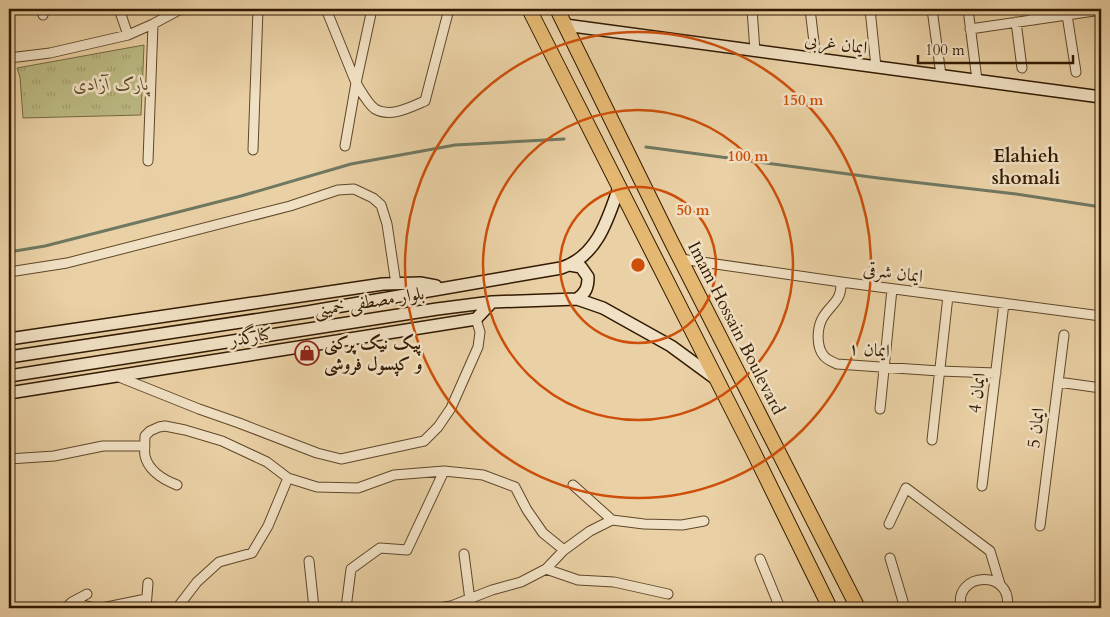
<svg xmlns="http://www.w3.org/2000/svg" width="1110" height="617" font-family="Cardo,Amiri,serif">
  <defs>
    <pattern id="park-tufts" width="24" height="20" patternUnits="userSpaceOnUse" patternTransform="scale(1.25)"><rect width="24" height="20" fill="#bcba83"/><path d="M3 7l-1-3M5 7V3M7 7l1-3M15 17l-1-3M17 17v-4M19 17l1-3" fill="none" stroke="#a29f6f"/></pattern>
  </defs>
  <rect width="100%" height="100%" fill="#ead1a5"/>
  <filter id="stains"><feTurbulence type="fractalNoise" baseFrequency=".004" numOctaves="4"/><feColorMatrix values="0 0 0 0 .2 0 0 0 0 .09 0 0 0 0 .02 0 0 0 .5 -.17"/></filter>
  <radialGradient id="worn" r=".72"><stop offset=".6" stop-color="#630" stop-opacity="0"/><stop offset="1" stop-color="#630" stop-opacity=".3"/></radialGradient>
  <path fill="url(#park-tufts)" stroke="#766a42" d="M 144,45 L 141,115 L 23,118 L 20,77 L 17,68 Z"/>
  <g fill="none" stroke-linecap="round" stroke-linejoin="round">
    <path stroke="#6f7861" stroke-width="3" d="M 646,147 L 878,178 L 1016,194 L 1101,207
      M 9,252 L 45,246 L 241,196 L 351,164 L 455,145 L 564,139"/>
    <g stroke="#5f4729" stroke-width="11">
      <path id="street" d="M 119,9 L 128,35
        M 326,9 L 356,83 L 345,146
        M 372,9 L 356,83 C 361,91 368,104 375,109 C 390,118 411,107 425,101 L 449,9
        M 752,9 L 755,51
        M 810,9 L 816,59
        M 870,9 L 876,67
        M 932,9 L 941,75
        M 968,9 L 977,80
        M 1032,9 L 1034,20
        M 43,15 L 44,9
        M 1067,15 L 1076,72
        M 1016,22 L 1022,68
        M 970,29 L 1101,10
        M 9,58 L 50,53 L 128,35 L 153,24 L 181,9
        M 9,64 L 9,81
        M 253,150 L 258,9
        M 148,161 L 153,24
        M 681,259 L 841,282 L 1101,316
        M 9,272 L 67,263 L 290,206 L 338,190 L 354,189 L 373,198 L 381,205 L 387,224 L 396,284
        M 841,282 C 842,302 830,304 822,319 C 817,329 816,347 824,356 C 827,360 833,362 837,364 L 939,371 L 996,373
        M 119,377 L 199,409 L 239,423 L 317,453 L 341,459 L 424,441 L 438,427 L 451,408 L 478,347 L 480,332 L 476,319
        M 1058,382 L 1101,388
        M 880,409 L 892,289
        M 932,440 L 948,296
        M 9,459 L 54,456 L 103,446 L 145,446
        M 177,485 C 164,480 149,472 145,456 C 144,450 145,442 145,436 L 150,431 L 159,427 L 165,426 L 185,430 L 222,441 L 267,462 L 288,478 L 317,487 L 358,488 L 394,475 L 444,471 L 483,475 L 515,487 L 527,510 L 543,533 L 564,550
        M 573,485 L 612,520
        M 982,486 L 1004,303
        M 889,524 L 906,488 L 990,551 L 1000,584
        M 1040,526 L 1064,335
        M 464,554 L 471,608
        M 890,558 L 905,608
        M 760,559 L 780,608
        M 309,561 L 314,608
        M 546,569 L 578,580 L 614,582 L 668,594
        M 72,602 L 94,608
        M 66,608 L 72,602 L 87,594
        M 102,608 L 146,599
        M 146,608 L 148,583
        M 177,608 L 197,582 L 219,562 L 252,553 L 268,526 L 288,478
        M 346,608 L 351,569 L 380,548 L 407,550 L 444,471
        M 439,608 L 451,606 L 492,590 L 521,582 L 546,569 L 564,550 L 590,531 L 612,520 L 644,524 L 682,525 L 704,521
        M 961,608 C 953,571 1014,569 1007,608"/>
    </g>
    <g stroke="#311900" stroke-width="14">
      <path id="secondary" d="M 565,25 L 1101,97
        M 570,265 L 581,267 L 588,277 C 588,287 586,293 577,299
        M 9,339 L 383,284 L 420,283 L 436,286
        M 9,357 L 307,312 L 561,268 C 597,257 608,219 619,187
        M 9,376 L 437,309 L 492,302 L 577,299 L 603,308 L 671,346 L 716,379
        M 9,393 L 476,319 L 492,302"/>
    </g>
    <g stroke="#311900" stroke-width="16">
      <path id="primary" d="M 529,9 L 752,449 L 830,608
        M 557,9 L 671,241 L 858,608"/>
    </g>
    <use href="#street" stroke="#f1e1c4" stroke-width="9"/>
    <use href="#secondary" stroke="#f1e1c4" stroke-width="11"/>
    <use href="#primary" stroke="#e5b872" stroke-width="14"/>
  </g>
  <g fill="none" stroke="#cd4f0a" stroke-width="2.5">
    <circle cx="638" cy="265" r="78"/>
    <circle cx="638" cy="265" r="155"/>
    <circle cx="638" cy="265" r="233"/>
  </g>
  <defs>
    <g id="shop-ring" transform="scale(1.25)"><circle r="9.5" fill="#f1e1c4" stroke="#8f2418" stroke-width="1.5"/><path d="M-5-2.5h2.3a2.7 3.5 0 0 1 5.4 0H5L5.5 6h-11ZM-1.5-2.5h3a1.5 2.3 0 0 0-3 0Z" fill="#8f2418"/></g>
  </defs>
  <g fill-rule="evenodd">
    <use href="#shop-ring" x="307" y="353"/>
  </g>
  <g text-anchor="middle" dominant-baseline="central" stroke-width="5" stroke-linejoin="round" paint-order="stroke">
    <g font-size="18" fill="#311900" stroke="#f1e1c4">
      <text transform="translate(836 44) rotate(8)">ایمان غربی</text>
      <text transform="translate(893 273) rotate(7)">ایمان شرقی</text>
      <text transform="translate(369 302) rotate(-9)">بلوار مصطفی خمینی</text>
      <text transform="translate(736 328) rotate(63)">Imam Hossain Boulevard</text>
      <text transform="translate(251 337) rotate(-9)">کنارگذر</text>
      <text transform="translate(869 350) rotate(4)">ایمان ۱</text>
      <text transform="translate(977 393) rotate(-83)">ایمان 4</text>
      <text transform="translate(1036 428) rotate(-83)">ایمان 5</text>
    </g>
    <g font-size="18" font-style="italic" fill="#5b4927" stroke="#f1e1c4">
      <text x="111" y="84">پارک آزادی</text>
    </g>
    <g font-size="18" font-weight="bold" fill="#311900" stroke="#f1e1c4" text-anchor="start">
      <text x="324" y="343">پیک نیک پرکنی<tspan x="324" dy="21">و کپسول فروشی</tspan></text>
    </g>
    <g font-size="19" font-weight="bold" fill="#311900" stroke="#f1e1c4">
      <text x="1026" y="156">Elahieh<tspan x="1026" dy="22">shomali</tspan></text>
    </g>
  </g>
  <circle cx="638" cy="265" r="8" fill="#cd4f0a" stroke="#f1e1c4" stroke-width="2.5"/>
  <g font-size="15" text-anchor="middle" font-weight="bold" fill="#cd4f0a" stroke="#f1e1c4" stroke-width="5" stroke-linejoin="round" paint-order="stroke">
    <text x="803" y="105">150 m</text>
    <text x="748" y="161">100 m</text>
    <text x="693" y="215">50 m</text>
  </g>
  <rect width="1110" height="617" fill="none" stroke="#ead1a5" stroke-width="30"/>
  <rect x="10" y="10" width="1090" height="597" fill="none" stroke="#311900" stroke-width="2.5"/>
  <rect x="15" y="15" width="1080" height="587" fill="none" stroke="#311900"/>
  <path d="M918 55v8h155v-8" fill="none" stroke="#311900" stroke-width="2.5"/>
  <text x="925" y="55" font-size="15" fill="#311900" stroke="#f1e1c4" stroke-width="4" paint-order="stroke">100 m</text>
  <rect width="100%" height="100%" filter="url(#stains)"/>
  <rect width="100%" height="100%" fill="url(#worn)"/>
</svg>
